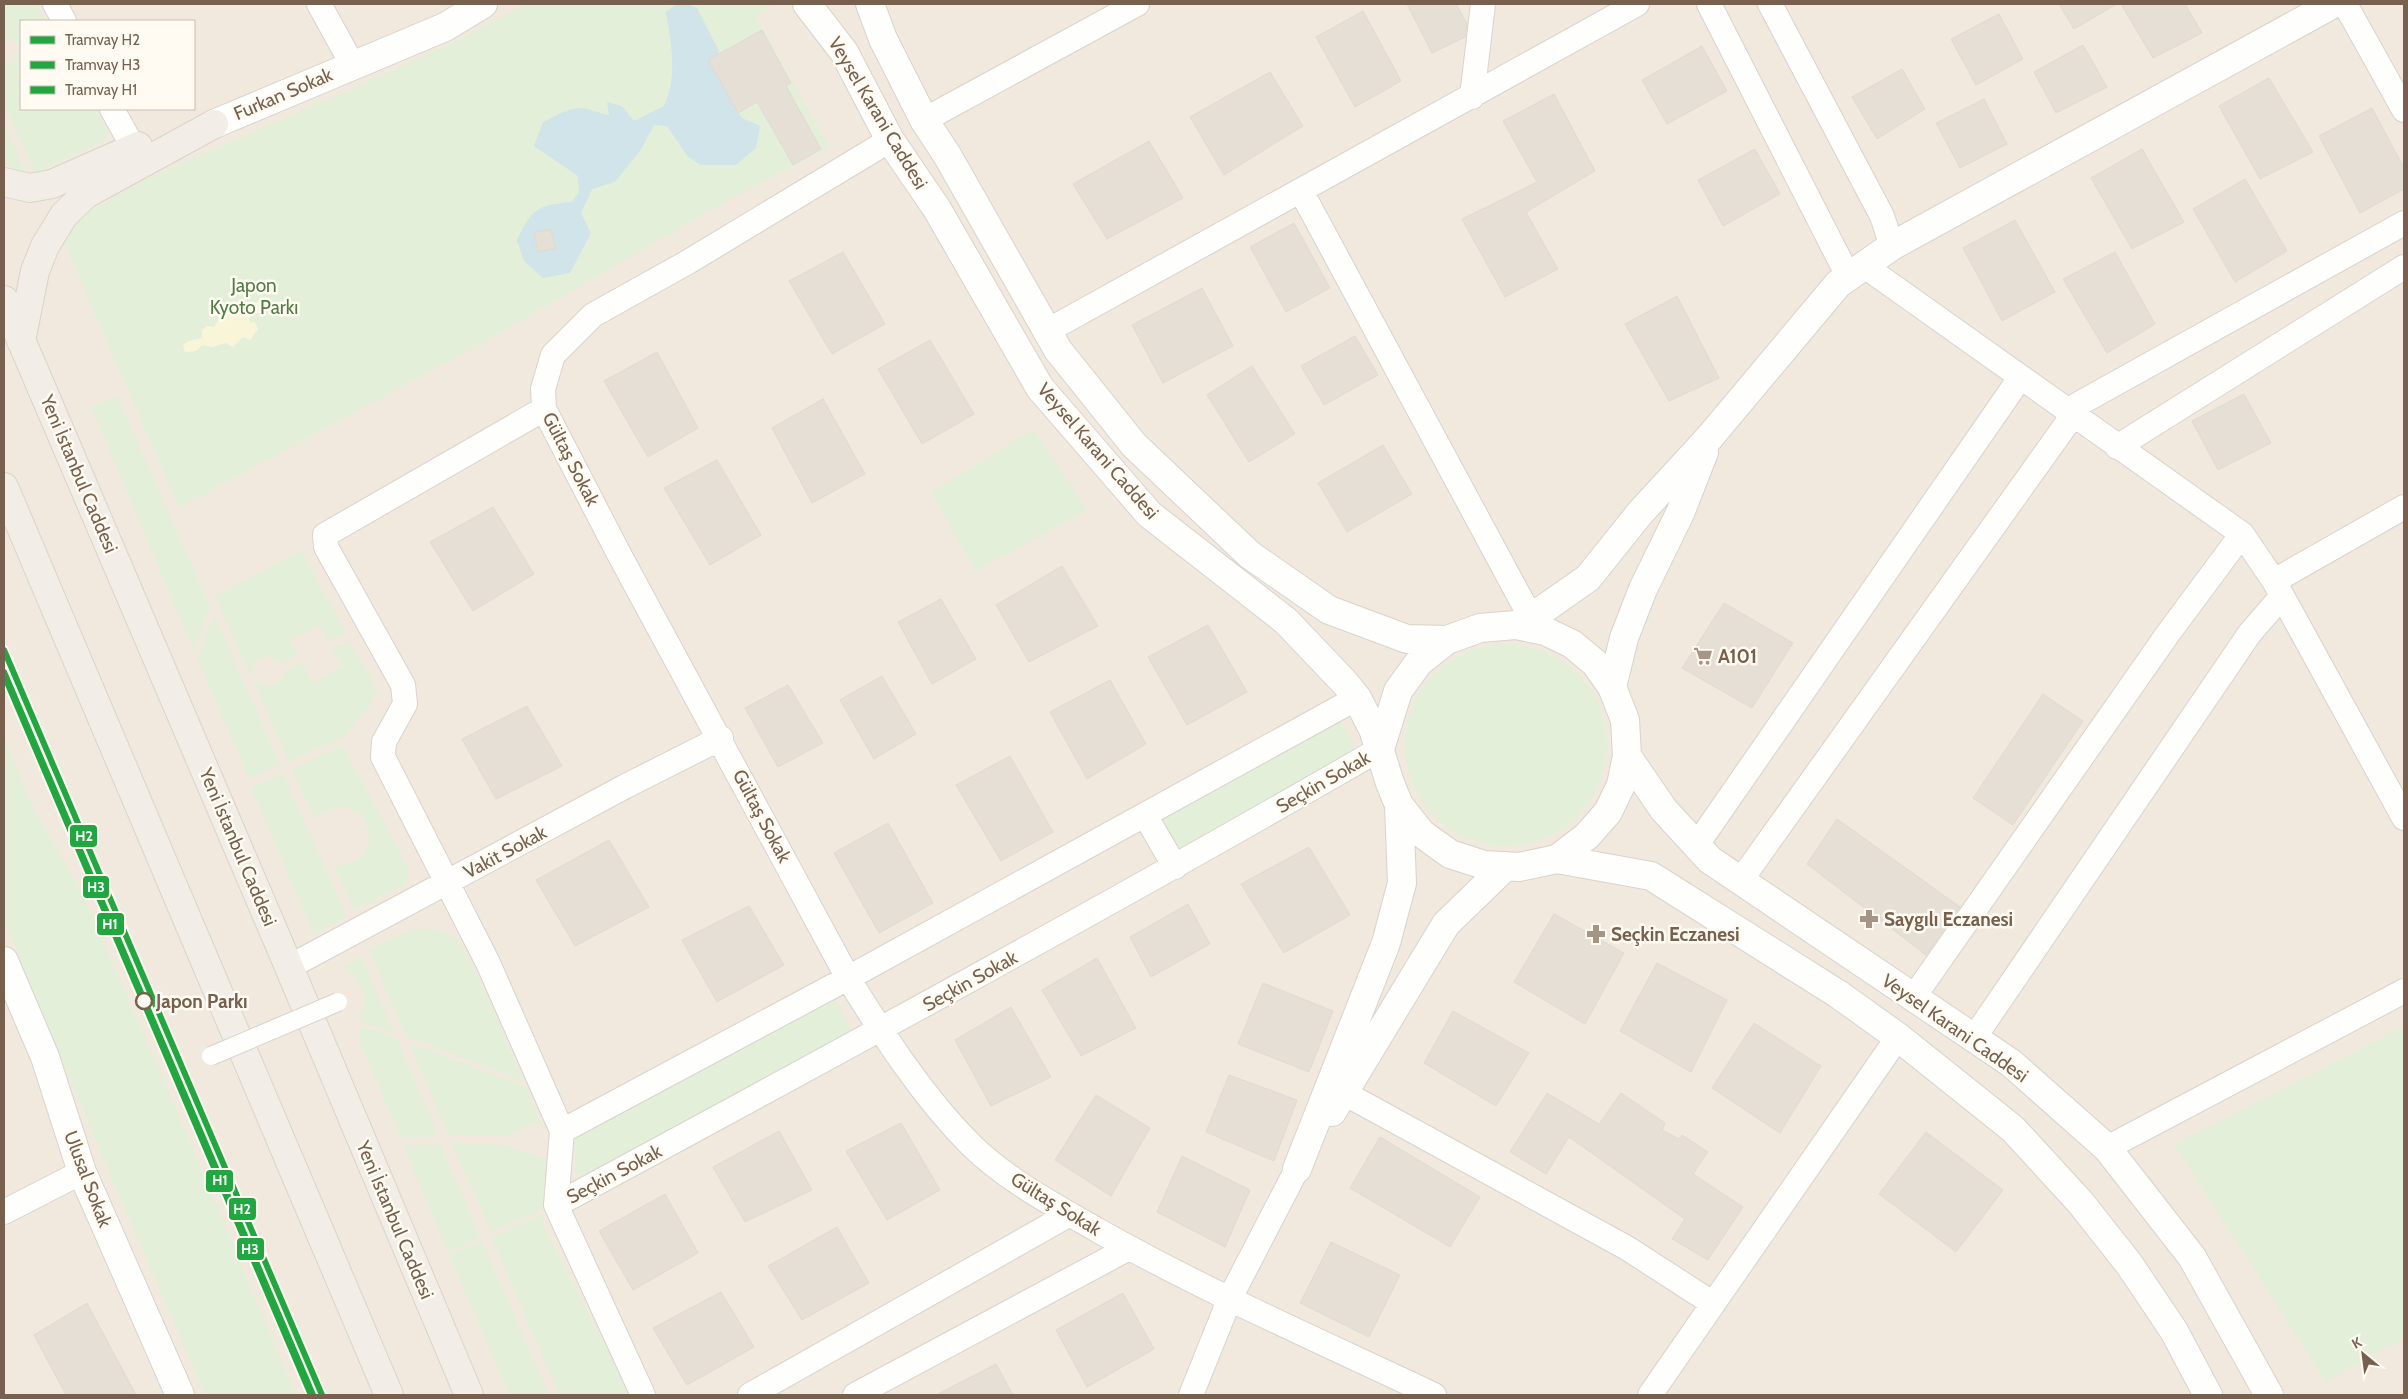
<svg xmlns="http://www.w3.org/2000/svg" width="2408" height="1399" font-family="Cabin,sans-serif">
  <rect width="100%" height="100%" fill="#f8f6ef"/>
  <path fill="#f1e9dd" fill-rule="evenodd" d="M 4,4 L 2404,4 L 2404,1395 L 4,1395 ZM 21,21 L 194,21 L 194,109 L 21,109 Z"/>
  <path fill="#e4efda" d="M 4,4 L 37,4 L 47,21 L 21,21 L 21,109 L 96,109 C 102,120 113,132 102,142 L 35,173 L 4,103 L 4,68 L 15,60 L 19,48 L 15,40 L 4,37 Z
    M 526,4 L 773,4 L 756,17 L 830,147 L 727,201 L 482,343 L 179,508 L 64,243 L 73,226 L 89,211 L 148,178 L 397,69 L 468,35 Z
    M 4,122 L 27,175 L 23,175 L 4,162 Z
    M 118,396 L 210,607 L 194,651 L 91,407 Z
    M 1033,429 L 1088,510 L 975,571 L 931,492 Z
    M 297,552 L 303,553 L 346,633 L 329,641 L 319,625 L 290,640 L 298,655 L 281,664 L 271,656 C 259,657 253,663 253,676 L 251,677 L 215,597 Z
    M 214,614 L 280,765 L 249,779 L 197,658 Z
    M 349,640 L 371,677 L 376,690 L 374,700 L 344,737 L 288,762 L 253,681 L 256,680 C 267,692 280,685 284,671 L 302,662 L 314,683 L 342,666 L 332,649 Z
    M1405 745a101 101 0 1 1 202 0a101 101 0 1 1-202 0Z
    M 1337,712 L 1360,756 L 1179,855 L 1156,815 Z
    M 4,736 L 31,802 L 86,901 L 174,1104 L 296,1395 L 205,1395 L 105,1163 L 4,920 Z
    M 342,745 L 404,859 C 408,869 411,876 404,885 L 355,911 L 333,865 C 396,868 368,775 314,819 L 292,769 Z
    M 283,773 L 346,914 L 345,918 L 314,935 L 251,788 Z
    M 412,929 C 424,928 443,929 453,936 C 471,949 512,1055 523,1081 L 405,1036 L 369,950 Z
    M 361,956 L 396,1035 L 359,1020 C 368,993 364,985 343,966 Z
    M 831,992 L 854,1033 L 584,1176 L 576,1172 L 574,1137 Z
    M 360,1026 L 397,1039 L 439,1136 L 401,1138 L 360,1043 Z
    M 2404,1026 L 2404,1338 L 2326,1382 L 2174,1145 Z
    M 409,1043 L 525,1086 L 541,1123 L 521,1128 L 507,1135 L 453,1136 L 448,1134 Z
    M 451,1142 L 504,1145 L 549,1160 C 549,1169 546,1173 545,1180 C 543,1190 543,1200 542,1210 L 491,1232 Z
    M 440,1144 L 479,1233 L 477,1239 L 448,1252 L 403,1146 Z
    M 544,1214 L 543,1226 L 631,1395 L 559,1395 L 491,1237 Z
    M 482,1241 L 549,1395 L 509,1395 L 449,1255 Z"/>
  <path fill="#f9f5d9" d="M 260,299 L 266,306 L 266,310 L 254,314 L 249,319 L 251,323 L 255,322 L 258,329 L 250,340 L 243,337 L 233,347 L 225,343 L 212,347 L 202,345 L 196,351 L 185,352 L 183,346 L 186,342 L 202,338 L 202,330 L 207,326 L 214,327 C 221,312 238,304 255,310 L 253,305 Z"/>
  <path fill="#d0e4e9" d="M 677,4 L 688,4 L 697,8 L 719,51 L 715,71 L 742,118 L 760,126 L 756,148 L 736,165 L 701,165 L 688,157 L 667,126 L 654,125 L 640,151 L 615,182 L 592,189 L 581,213 L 591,233 L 570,273 L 543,278 L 524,261 L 517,240 C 532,209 536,205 572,202 L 579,192 L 578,176 L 534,146 L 543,122 C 555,116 568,108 581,108 C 589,108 600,114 609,115 L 607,102 L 622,106 L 634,121 L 664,106 C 678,76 671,44 666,12 Z"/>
  <path fill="#e5dfd6" stroke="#e1dad1" d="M 1407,4 L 1456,4 L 1467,23 L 1465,37 L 1432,53 Z
    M 2059,4 L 2117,4 L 2074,29 Z
    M 2121,4 L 2185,4 L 2202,33 L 2153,58 Z
    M 1363,11 L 1401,81 L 1355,107 L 1316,37 Z
    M 1999,14 L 2023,59 L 1976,85 L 1951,39 Z
    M 762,30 L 791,83 L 786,86 L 821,149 L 793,165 L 757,102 L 738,113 L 708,60 Z
    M 2083,45 L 2107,87 L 2056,113 L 2034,72 Z
    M 1702,46 L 1727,91 L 1667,124 L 1642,80 Z
    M 1902,69 L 1925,109 L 1877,139 L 1852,97 Z
    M 1270,72 L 1303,126 L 1224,175 L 1190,117 Z
    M 2269,78 L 2313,152 L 2260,179 L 2219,106 Z
    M 1554,94 L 1595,171 L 1526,212 L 1558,269 L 1505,297 L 1462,219 L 1537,182 L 1503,121 Z
    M 1984,99 L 2007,144 L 1960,168 L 1936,123 Z
    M 2372,108 L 2404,168 L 2404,189 L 2360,213 L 2319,136 Z
    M 1149,141 L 1183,198 L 1107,239 L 1073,184 Z
    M 1755,149 L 1780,194 L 1723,226 L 1698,180 Z
    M 2142,149 L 2184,222 L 2132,249 L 2091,178 Z
    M 2245,179 L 2287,251 L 2235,282 L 2193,209 Z
    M 2015,220 L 2055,292 L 2002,321 L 1963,248 Z
    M 1294,223 L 1330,288 L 1286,312 L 1250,247 Z
    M 550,229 L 556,248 L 538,252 L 534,233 Z
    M 843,252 L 885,324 L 832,354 L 789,281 Z
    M 2115,252 L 2155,324 L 2107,353 L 2063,279 Z
    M 1202,288 L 1233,346 L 1163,383 L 1132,325 Z
    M 1677,296 L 1719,378 L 1669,401 L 1625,324 Z
    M 1355,336 L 1378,375 L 1324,405 L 1301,366 Z
    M 930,340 L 974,414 L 922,444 L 878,369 Z
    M 657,352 L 698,428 L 648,457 L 604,381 Z
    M 1252,366 L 1295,434 L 1249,462 L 1207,395 Z
    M 2244,394 L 2271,443 L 2218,470 L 2192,421 Z
    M 823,399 L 865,474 L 812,503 L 772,428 Z
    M 1383,445 L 1412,494 L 1347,532 L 1318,483 Z
    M 717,460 L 761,535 L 710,565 L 664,488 Z
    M 493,507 L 534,574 L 473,611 L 430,542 Z
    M 1062,566 L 1098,626 L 1029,662 L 996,605 Z
    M 941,599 L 976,659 L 932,684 L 898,622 Z
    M 1724,603 L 1793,643 L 1752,708 L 1682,668 Z
    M 1208,625 L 1247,692 L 1187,725 L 1148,657 Z
    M 882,676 L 916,734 L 874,759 L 840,700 Z
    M 1110,680 L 1146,744 L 1087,779 L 1050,712 Z
    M 788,685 L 823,743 L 778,767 L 745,708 Z
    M 2043,694 L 2083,721 L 2013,825 L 1973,798 Z
    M 527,706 L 562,766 L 496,799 L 462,739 Z
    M 1010,756 L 1053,832 L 1001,861 L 956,785 Z
    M 1837,819 L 1960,907 L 1926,955 L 1807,864 Z
    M 888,823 L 933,903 L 879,933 L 834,853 Z
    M 609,840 L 649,907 L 575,946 L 536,880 Z
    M 1309,847 L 1350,915 L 1284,953 L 1241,884 Z
    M 1188,904 L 1210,944 L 1151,977 L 1130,937 Z
    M 749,906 L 784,965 L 717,1002 L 682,940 Z
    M 1554,914 L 1624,953 L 1585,1024 L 1514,982 Z
    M 1097,958 L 1136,1028 L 1081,1056 L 1042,990 Z
    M 1657,963 L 1727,1000 L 1691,1072 L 1620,1031 Z
    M 1263,983 L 1333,1011 L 1309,1072 L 1238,1044 Z
    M 1011,1007 L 1051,1077 L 991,1106 L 955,1040 Z
    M 1453,1011 L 1529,1053 L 1496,1106 L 1424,1063 Z
    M 1754,1023 L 1821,1066 L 1780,1133 L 1712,1088 Z
    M 1229,1075 L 1297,1100 L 1274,1161 L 1206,1132 Z
    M 1547,1093 L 1599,1124 L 1621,1093 L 1665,1123 L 1662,1130 L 1679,1139 L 1682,1135 L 1708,1152 L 1693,1174 L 1743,1207 L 1708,1260 L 1672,1239 L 1685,1219 L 1569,1137 L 1546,1174 L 1510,1152 Z
    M 1096,1095 L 1150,1128 L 1111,1196 L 1055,1160 Z
    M 901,1123 L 940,1190 L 887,1220 L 846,1151 Z
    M 779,1131 L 812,1190 L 745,1222 L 713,1167 Z
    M 1926,1132 L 2003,1190 L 1956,1252 L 1879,1194 Z
    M 1380,1137 L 1480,1197 L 1450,1247 L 1350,1188 Z
    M 1182,1156 L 1250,1190 L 1225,1247 L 1157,1212 Z
    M 665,1194 L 698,1253 L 633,1290 L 599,1231 Z
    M 837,1227 L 869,1283 L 802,1320 L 768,1266 Z
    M 1331,1242 L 1400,1275 L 1369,1337 L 1300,1303 Z
    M 721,1292 L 754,1347 L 687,1385 L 653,1328 Z
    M 1123,1293 L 1154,1349 L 1087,1387 L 1056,1330 Z
    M 87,1303 L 136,1395 L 66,1395 L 34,1335 Z
    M 996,1364 L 1013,1395 L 936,1395 Z"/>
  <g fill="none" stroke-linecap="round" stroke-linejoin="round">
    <g stroke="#d8d3cd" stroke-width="26">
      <path id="minor" d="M 55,4 L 64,21
        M 319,4 L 352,64
        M 1709,4 L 1848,276
        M 1770,4 L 1882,216 L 1892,246
        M 2345,4 L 2404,110
        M 1472,97 L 1483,4
        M 112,109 L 133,147
        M 924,120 L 1137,4
        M 890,140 L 688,262 L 593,315 L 553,355 L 543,389 L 544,409 L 619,554 L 848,978 C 884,1036 922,1096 971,1145 C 1008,1181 1054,1205 1099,1231 C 1207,1292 1322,1342 1434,1395
        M 1301,191 L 1531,618
        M 1863,265 L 2242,534 L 2274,581 L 2404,818
        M 1047,331 L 1637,4
        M 544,409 L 325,535 L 326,547 L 403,685 L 405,704 L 384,742 L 383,757 L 488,963 L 562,1131 L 556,1205 L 643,1395
        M 2066,411 L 2404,223
        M 2117,447 L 2404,267
        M 2274,581 L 2404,507
        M 1145,815 L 1175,867
        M 1696,846 L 2020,378
        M 1741,880 L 2073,415
        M 289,967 L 624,787 L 721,738
        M 1913,998 L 2167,635 L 2242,534
        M 1974,1038 L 2250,633 L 2282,596
        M 1344,1093 L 1627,1248 L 1712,1303
        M 562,1131 L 848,978 L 1357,698
        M 2107,1148 L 2404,991
        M 556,1205 C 832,1056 1108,906 1380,749
        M 4,1212 L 82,1172
        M 750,1395 L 1070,1214
        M 855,1395 L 1129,1248
        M 1191,1395 L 1230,1298 L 1297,1169
        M 1650,1395 L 1898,1037"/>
    </g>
    <g stroke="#d8d3cd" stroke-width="30">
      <path id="tertiary" d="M 214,124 L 445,27 L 483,4
        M 1709,438 L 1838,284 L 1892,246 L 2333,4
        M 4,961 L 45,1057 L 82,1172 L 180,1395"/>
    </g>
    <g stroke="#d8d3cc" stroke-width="30">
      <path id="secondary" d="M 807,4 L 844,52 L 890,140 L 937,209 L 1040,388 L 1149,514 L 1286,621 L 1345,683 L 1357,698 L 1373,729 L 1390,783 L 1399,805 L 1421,833 L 1450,854 L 1484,865 L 1519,867 L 1557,859 L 1587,836 L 1608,812 L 1621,785 L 1627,756 L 1625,720 L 1612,687 L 1595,663 L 1572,644 L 1545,631 L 1516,625 L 1480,628 L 1447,640 L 1419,662 L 1398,691 L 1380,749
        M 870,4 L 883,39 L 924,120 L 947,155 L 1058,350 L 1134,445 L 1250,555 L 1329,610 L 1407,639 L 1447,640
        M 1516,625 L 1531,618 L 1588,578 L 1640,513 L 1709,438
        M 1612,687 L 1624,638 L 1643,589 L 1681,511 L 1704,452
        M 1627,756 L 1664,810 L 1710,860 L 2011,1063 L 2107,1148 L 2192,1257 L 2269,1395
        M 1557,859 L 1651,876 L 1838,994 L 1898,1037 L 2013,1129 L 2080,1202 L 2129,1264 L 2174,1331 L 2208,1395
        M 1332,1112 L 1446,924 L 1506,866
        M 1297,1169 L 1386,943 L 1402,883 L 1399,805"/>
    </g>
    <g stroke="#d9d3cc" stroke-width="30">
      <path id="trunk" d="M 4,182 L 30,188 L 52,184 L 138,146
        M 4,300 L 289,967 L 469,1395
        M 21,341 L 35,271 L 45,246 L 64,215 L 86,194 L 214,124
        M 4,487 L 389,1395"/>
    </g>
    <use href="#minor" stroke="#fefefd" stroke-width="24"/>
    <use href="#tertiary" stroke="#fefefd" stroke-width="28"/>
    <use href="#secondary" stroke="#fefefd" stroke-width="28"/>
    <use href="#trunk" stroke="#f2ede6" stroke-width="28"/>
    <g stroke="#d8d3cd" stroke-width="20" stroke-linecap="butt">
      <path id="pedestrian-bridge" d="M 211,1056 L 338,1002"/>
    </g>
    <use href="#pedestrian-bridge" stroke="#fefefd" stroke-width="18"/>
    <g stroke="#fffbf2" stroke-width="10">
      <path id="tram-1" d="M 4,650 L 322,1395"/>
    </g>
    <g stroke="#fffbf2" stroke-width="10">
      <path id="tram-2" d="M 4,672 L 313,1395"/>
    </g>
    <g stroke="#fffbf2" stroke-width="10">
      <path id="tram-3" d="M 4,675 L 311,1395"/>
    </g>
    <use href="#tram-1" stroke="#21a73f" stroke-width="6"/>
    <use href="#tram-2" stroke="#21a73f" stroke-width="6"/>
    <use href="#tram-3" stroke="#21a73f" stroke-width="6"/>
  </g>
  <defs>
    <g id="supermarket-bare" transform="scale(1.5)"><path d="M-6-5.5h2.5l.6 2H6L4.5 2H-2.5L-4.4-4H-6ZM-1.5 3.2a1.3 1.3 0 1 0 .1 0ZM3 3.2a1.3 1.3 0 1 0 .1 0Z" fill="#a49586" stroke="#fffbf2" stroke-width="2.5" paint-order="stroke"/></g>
    <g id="pharmacy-bare" transform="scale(1.5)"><path d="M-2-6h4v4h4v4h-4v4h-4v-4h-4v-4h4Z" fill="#a49586" stroke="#fffbf2" stroke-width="2.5" paint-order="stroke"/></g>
  </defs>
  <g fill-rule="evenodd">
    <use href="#supermarket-bare" x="1703" y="656"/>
    <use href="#pharmacy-bare" x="1869" y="919"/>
    <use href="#pharmacy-bare" x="1596" y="934"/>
  </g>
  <circle fill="#fffbf2" stroke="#77614e" stroke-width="2.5" cx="144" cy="1001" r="8"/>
  <g text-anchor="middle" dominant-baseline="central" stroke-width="5" stroke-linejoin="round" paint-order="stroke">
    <g font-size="19" fill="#77614e" stroke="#fffbf2">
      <text transform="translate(283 94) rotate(-23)">Furkan Sokak</text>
      <text transform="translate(878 113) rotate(59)">Veysel Karani Caddesi</text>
      <text transform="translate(1098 451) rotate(49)">Veysel Karani Caddesi</text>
      <text transform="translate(571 459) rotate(63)">Gültaş Sokak</text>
      <text transform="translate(79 474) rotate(67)">Yeni İstanbul Caddesi</text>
      <text transform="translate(1323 782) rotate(-30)">Seçkin Sokak</text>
      <text transform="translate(762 816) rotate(62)">Gültaş Sokak</text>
      <text transform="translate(238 847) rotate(67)">Yeni İstanbul Caddesi</text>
      <text transform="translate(505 852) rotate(-28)">Vakit Sokak</text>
      <text transform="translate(970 981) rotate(-29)">Seçkin Sokak</text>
      <text transform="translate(1955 1028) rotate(35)">Veysel Karani Caddesi</text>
      <text transform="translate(614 1174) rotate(-28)">Seçkin Sokak</text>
      <text transform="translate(88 1179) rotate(69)">Ulusal Sokak</text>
      <text transform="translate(1056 1204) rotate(32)">Gültaş Sokak</text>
      <text transform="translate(395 1220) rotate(67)">Yeni İstanbul Caddesi</text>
    </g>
    <g font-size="19" fill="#517d46" stroke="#fffbf2">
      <text x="254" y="285">Japon<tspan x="254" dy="22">Kyoto Parkı</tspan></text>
    </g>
    <g font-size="19" font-weight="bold" fill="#77614e" stroke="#fffbf2" text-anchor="start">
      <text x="1718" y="656">A101</text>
      <text x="1884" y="919">Saygılı Eczanesi</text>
      <text x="1611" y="934">Seçkin Eczanesi</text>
    </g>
    <g font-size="19" font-weight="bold" fill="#77614e" stroke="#fffbf2" text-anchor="start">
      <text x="156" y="1001">Japon Parkı</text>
    </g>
  </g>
  <g stroke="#fffbf2" stroke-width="2">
    <rect x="69" y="824" width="29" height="24" rx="5" fill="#21a73f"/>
    <rect x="82" y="875" width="28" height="24" rx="5" fill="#21a73f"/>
    <rect x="96" y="912" width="29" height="24" rx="5" fill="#21a73f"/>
    <rect x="205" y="1169" width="29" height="24" rx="5" fill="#21a73f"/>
    <rect x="228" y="1197" width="29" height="24" rx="5" fill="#21a73f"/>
    <rect x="236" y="1237" width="29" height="24" rx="5" fill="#21a73f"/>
  </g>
  <g font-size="14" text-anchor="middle" font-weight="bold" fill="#fff">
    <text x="84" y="841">H2</text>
    <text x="96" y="892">H3</text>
    <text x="110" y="929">H1</text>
    <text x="220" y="1185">H1</text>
    <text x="242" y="1214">H2</text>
    <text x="250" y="1254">H3</text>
  </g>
  <rect width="2408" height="1399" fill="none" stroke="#77614e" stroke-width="10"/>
  <rect x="20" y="20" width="175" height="90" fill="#fffbf2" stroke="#c9bdb0"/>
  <rect x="30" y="36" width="25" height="8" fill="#21a73f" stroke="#c9bdb0"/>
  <text x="65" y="45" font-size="15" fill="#77614e">Tramvay H2</text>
  <rect x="30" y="61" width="25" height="8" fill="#21a73f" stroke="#c9bdb0"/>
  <text x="65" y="70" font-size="15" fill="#77614e">Tramvay H3</text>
  <rect x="30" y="86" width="25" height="8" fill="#21a73f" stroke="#c9bdb0"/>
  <text x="65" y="95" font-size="15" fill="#77614e">Tramvay H1</text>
  <g transform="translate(2363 1354) rotate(331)" stroke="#fffbf2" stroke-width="4" paint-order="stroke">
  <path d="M0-4L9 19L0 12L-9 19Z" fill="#77614e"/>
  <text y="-8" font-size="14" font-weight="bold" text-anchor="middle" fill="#77614e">K</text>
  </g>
</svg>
